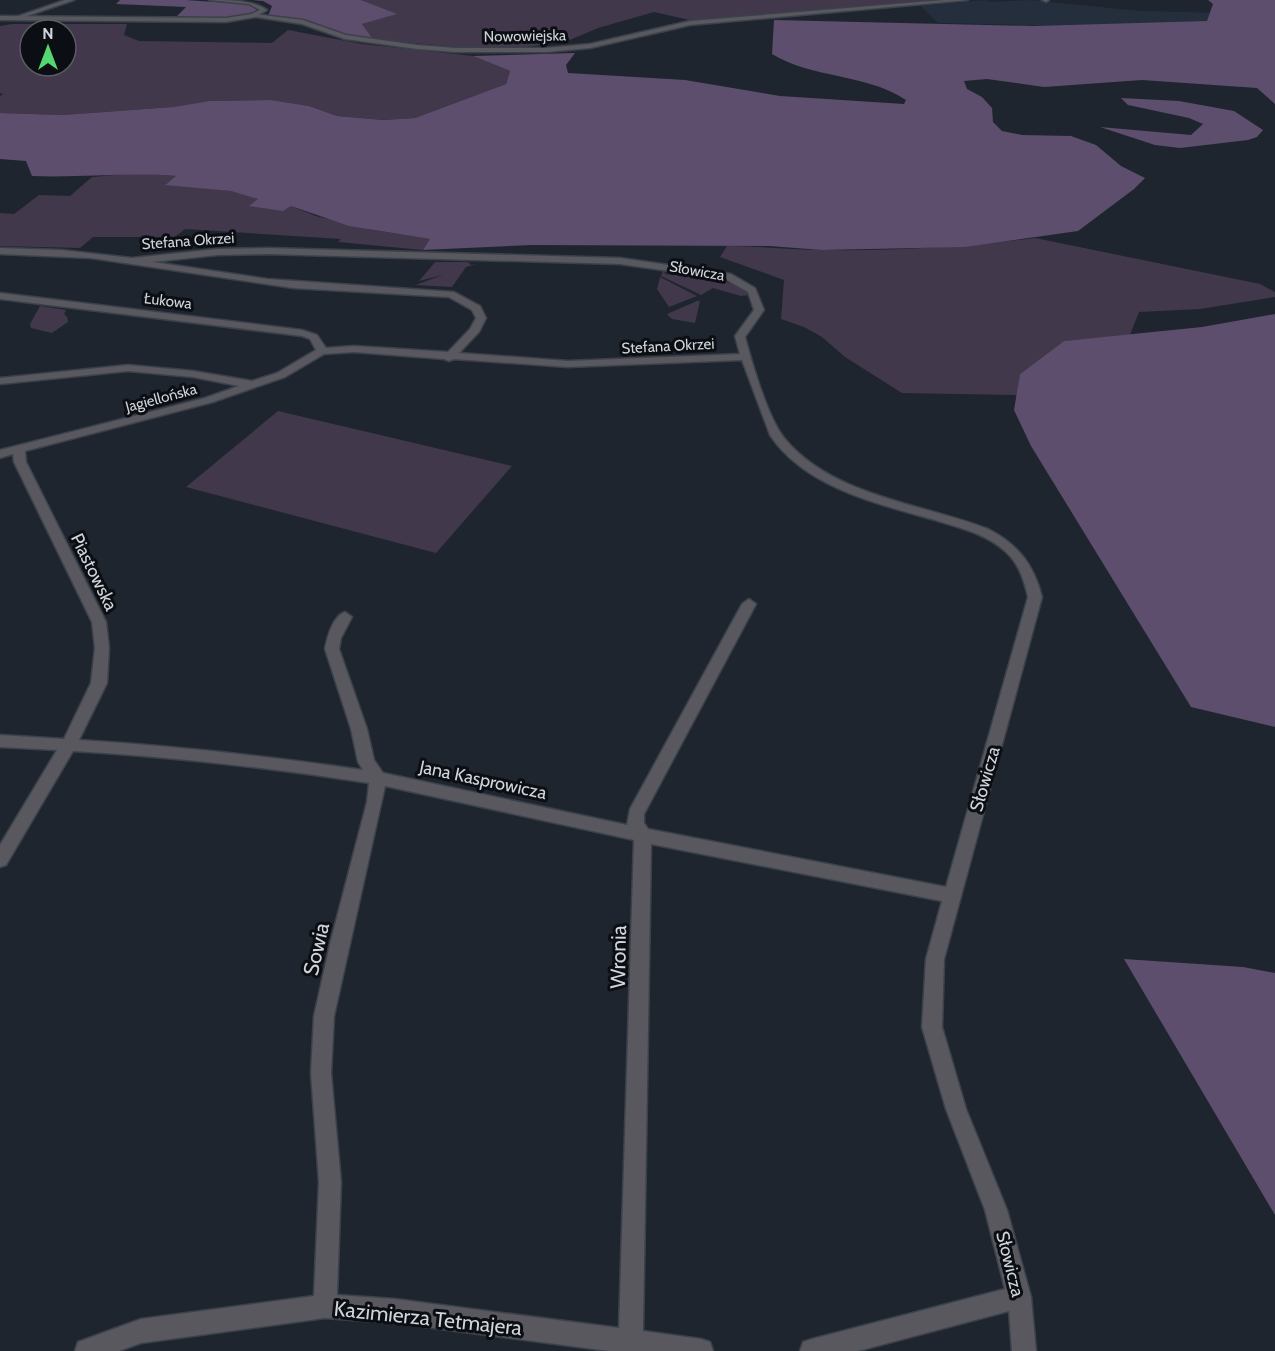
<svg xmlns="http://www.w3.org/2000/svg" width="1275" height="1351" font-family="Cabin,sans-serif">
  <rect width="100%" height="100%" fill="#1f252f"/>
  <path fill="#252e3d" d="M 986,0 L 989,2 L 1032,0 L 1139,11 L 1226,13 L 1248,30 L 938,23 L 921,6 Z"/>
  <path fill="#41384b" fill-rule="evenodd" d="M 361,0 L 941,0 L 694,21 L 654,12 L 598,28 L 565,42 L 518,48 L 456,47 L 373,39 L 362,24 L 396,14 Z
    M 13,24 L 127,24 L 124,35 L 139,41 L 272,43 L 288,30 L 362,44 L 473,56 L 510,71 L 506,84 L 415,118 L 383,120 L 337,116 L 309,106 L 271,100 L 209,101 L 173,107 L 63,115 L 0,113 L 0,96 L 3,94 L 0,93 L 0,26 ZM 30,30 L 66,30 L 66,66 L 30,66 Z
    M 136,173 L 177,176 L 166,184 L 232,191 L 259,199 L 250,206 L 291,206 L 316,216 L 373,230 L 431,239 L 423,250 L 338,242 L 341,239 L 185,229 L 175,237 L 93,237 L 80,248 L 0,246 L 0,213 L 14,214 L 39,195 L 70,196 L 92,177 Z
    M 1035,238 L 1260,284 L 1275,292 L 1275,297 L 1200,309 L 1139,312 L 1130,335 L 1064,341 L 1020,374 L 1017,395 L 902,393 L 845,357 L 822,337 L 804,327 L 781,319 L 784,280 L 720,257 L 727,246 C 759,246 791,250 823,250 C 894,251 965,247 1035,238 Z
    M 435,262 L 468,262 L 471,265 L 480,263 L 466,267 L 452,287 L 416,285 L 442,275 L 419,281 Z
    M 664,269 L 665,274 C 690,277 733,277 750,295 L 741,296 L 713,288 L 701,295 L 661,276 Z
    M 660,277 L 697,296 L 669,307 L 657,289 Z
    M 697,301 L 700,301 L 695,323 L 672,319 L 667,314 Z
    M 40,306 L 66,310 L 64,314 L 67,317 L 68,322 L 52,333 L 31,328 L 30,324 Z
    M 278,411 L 512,466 L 436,553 L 186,487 Z"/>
  <path fill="#5d4e6d" d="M 120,0 L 185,0 L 246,4 L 256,6 L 256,11 C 241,24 197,17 177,16 L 186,7 L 116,4 Z
    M 252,0 L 361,0 L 397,14 L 362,24 L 373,39 L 346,34 L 293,19 L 268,16 L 272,6 L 263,1 Z
    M 1208,0 L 1275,0 L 1275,104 L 1257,88 L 1142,80 L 1044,87 L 987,79 L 964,81 L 967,89 L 982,97 L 992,108 L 993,122 L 1002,131 L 1022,135 L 1071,136 L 1096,145 L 1121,166 L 1145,178 L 1134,189 L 1078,231 L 965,247 L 822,250 L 769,246 L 532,245 L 423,250 L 430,239 L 349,226 L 291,206 L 283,211 L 249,206 L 258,199 L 231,191 L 165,185 L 176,176 C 128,172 80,178 32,176 L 26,161 L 0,159 L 0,113 L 63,115 L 173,107 L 209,101 L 271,100 L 309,106 L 337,116 L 383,120 L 415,118 L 506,84 L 510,71 L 473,56 L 575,53 L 566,65 L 568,73 L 685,80 L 780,96 L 904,104 L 906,100 C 865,73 813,79 772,54 L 774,20 L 1034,26 L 1207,21 L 1213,4 Z
    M 1121,98 L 1179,101 L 1234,111 L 1263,130 L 1257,137 L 1248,140 L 1180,148 L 1155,145 L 1100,127 L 1191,135 L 1203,124 L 1189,118 L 1128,105 Z
    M 1275,314 L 1275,727 L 1191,707 L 1031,446 L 1014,410 L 1020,374 L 1064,341 L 1202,327 Z
    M 1124,959 L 1243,967 L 1275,973 L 1275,1215 Z"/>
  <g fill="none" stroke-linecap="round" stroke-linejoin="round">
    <g stroke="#3b414b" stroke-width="3">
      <path id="minor" d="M 65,0 L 74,0 L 18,19 L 13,18 Z
        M 944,0 L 968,0 L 690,25 L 590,48 L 546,52 L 456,52 L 417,49 L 345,39 L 302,24 L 250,16 L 253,14 L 303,20 L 346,35 L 417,45 L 456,48 L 546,48 L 590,44 L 690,21 Z
        M 1042,0 L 1049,0 L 1046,2 Z
        M 0,248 L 61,250 L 132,258 L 217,249 L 268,248 L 620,258 L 731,274 L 755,288 L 764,310 L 745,337 C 752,363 768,419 785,439 C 832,496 924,504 988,529 C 1018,544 1034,565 1042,597 L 944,959 L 942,1027 L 966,1109 L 1007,1210 L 1031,1297 L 1036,1351 L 1012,1351 L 1009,1311 L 858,1351 L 800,1351 L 803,1342 L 812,1339 L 1005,1289 L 985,1210 L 946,1109 L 922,1027 L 926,959 L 942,901 L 651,844 L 643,1331 L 701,1339 L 710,1342 L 713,1351 L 609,1351 L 395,1323 L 325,1318 L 141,1343 L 119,1351 L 75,1351 L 78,1342 L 141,1319 L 314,1296 L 319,1182 L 311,1073 L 314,1016 L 330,944 L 367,802 L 369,783 C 271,768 173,757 73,751 L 6,865 L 0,867 L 0,845 L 57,750 L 0,747 L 0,735 L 64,739 L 91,683 L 95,648 L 92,622 L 14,462 L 13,454 L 0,458 L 0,450 L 205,398 L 239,386 L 193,377 L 128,371 L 0,384 L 0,378 L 128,365 L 193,371 L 252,381 L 277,373 L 316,350 L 310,339 L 302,336 L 0,299 L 0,293 L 302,330 L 317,335 L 326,348 L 354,346 L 448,352 L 470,329 L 476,318 L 472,310 L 449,297 L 293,288 L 91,258 L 0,254 ZM 268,254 L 620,264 L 725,279 L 748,292 L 754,310 L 735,336 L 740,354 L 568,361 L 459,353 L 479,332 L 486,318 L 480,306 L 454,292 L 267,279 L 153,262 L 217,255 ZM 354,352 L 444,359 L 449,361 L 454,359 L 568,367 L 742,360 L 770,435 C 805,488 879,504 935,520 C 960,528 987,534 1006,552 C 1019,564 1024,580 1028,597 L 946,887 L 648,829 L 644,823 L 644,814 L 756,604 L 749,599 L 742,604 L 630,809 L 627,825 L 383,773 L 374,760 L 367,729 L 339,649 L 341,638 L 352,617 L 345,612 C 333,616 327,637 325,649 L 351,729 L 358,762 L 363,770 C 268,756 174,746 79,740 L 107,683 L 109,648 L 106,622 L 26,462 L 25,451 L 213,402 L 285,377 L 324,354 ZM 385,786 L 634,840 L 619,1328 L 395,1299 L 337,1295 L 341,1182 L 331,1073 L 334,1016 Z"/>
    </g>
    <g stroke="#3b414b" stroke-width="3">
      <path id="tertiary" d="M 209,0 C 227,0 254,0 267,10 L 255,17 L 226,22 L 0,20 L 0,16 L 226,18 L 251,14 L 260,10 L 249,4 Z"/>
    </g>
    <use href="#minor" fill="#58585e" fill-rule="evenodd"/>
    <use href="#tertiary" fill="#58585e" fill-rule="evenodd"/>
  </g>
  <g text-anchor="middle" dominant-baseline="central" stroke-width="6" stroke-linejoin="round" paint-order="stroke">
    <g font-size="15" fill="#d0d4db" stroke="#0b0e12">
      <text transform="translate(525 36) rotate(-1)">Nowowiejska</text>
      <text transform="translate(188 241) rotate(-4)">Stefana Okrzei</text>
      <text transform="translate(697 271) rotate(10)">Słowicza</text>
      <text transform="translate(168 301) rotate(7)">Łukowa</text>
      <text transform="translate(668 346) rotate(-3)">Stefana Okrzei</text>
      <text transform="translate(161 398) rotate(-15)">Jagiellońska</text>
    </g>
    <g font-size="18" fill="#d0d4db" stroke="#0b0e12">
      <text transform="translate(94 572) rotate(64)">Piastowska</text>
      <text transform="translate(985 779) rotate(-74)">Słowicza</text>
      <text transform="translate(483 780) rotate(12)">Jana Kasprowicza</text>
      <text transform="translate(1010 1264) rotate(76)">Słowicza</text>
    </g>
    <g font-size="21" fill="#d0d4db" stroke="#0b0e12">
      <text transform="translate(316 949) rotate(-77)">Sowia</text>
      <text transform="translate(618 957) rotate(-89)">Wronia</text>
      <text transform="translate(428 1318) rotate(6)">Kazimierza Tetmajera</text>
    </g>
  </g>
  <g transform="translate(48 48)"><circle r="28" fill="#0b0e12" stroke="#5a5d62" stroke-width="1.5"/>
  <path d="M0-4.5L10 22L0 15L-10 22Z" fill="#56d671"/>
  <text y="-9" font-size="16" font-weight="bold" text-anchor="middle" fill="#d0d4db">N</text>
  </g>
</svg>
